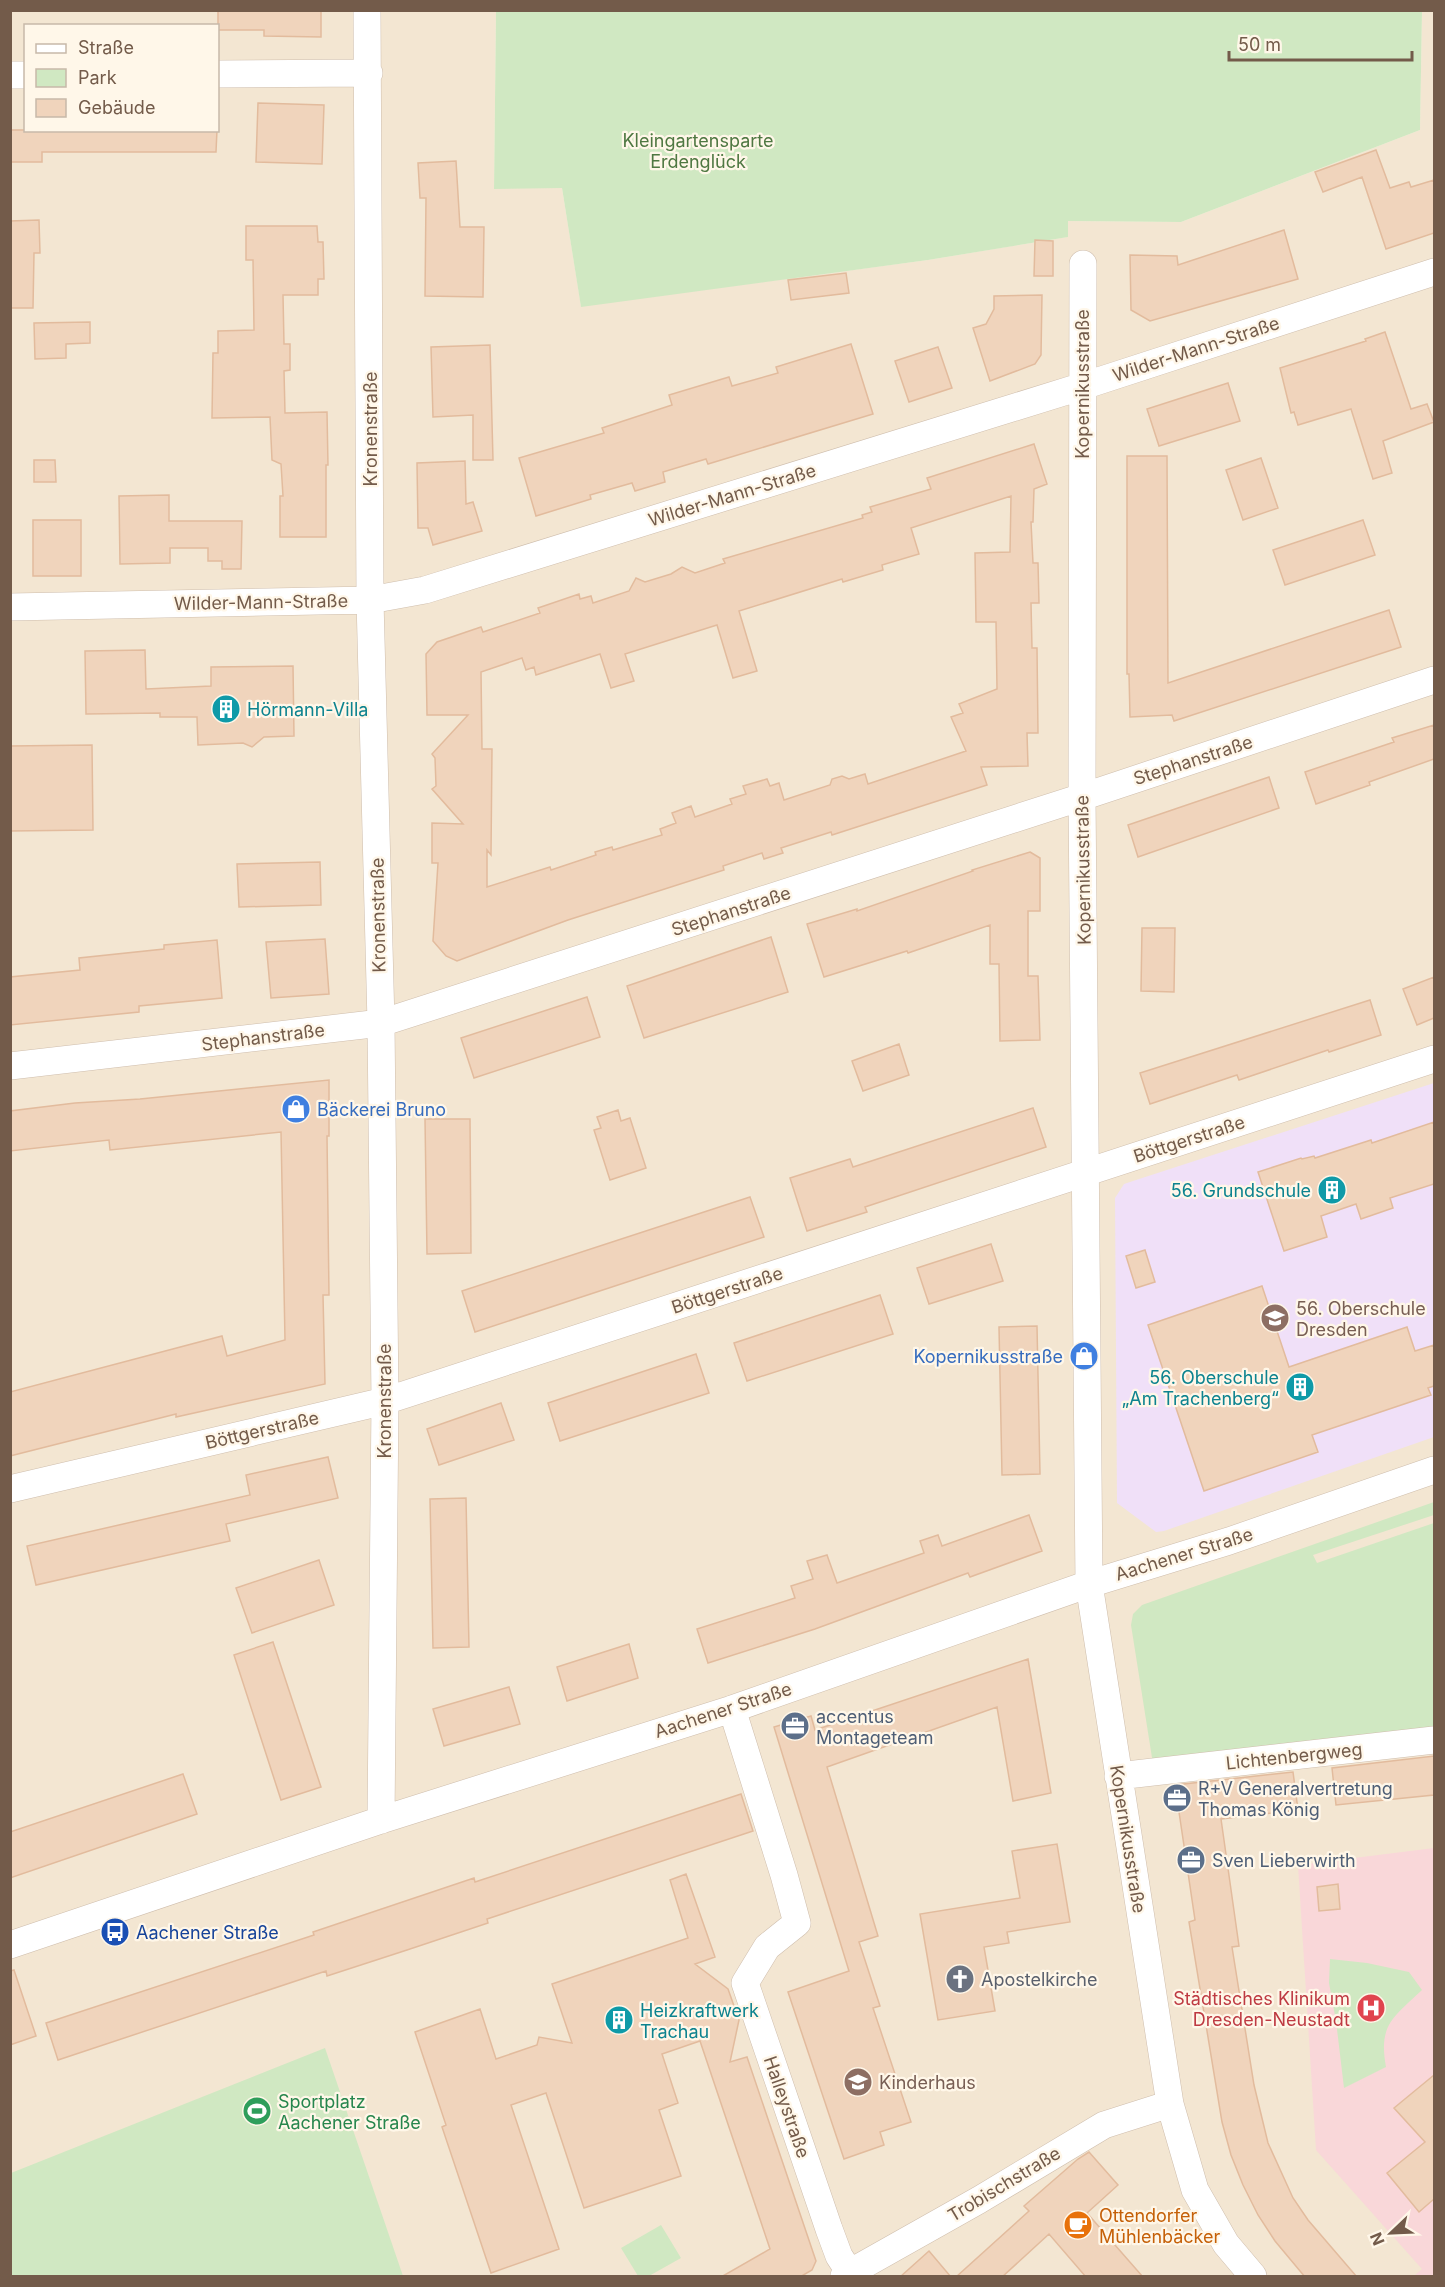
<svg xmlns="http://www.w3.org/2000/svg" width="1445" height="2287" font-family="Inter,sans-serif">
  <rect width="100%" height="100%" fill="#fbf4e3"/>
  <path fill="#f3e6d2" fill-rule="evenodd" d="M 11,11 L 496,11 L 494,188 L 562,188 L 581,306 L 928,260 L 1067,237 L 1067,221 L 1181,222 L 1420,130 L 1422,11 L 1434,11 L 1434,2276 L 11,2276 ZM 26,26 L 218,26 L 218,130 L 26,130 Z"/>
  <path fill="#f0e0f8" d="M 1434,1083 L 1434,1437 L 1164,1531 L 1156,1532 L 1152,1529 L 1117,1503 L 1115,1198 L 1124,1184 L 1133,1181 Z"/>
  <path fill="#f9d7d9" d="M 1434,1848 L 1434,2276 L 1414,2276 L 1422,2269 L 1316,2150 L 1298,1865 Z"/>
  <path fill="#d0e8c2" d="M 496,11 L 1422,11 L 1420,130 L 1181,222 L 1068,221 L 1068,237 L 928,260 L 581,307 L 562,188 L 494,189 Z
    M 1434,1502 L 1434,1515 L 1313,1555 L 1317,1563 L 1434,1523 L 1434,1733 L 1153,1764 L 1131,1625 L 1133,1614 L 1142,1605 Z
    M 1330,1959 L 1367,1963 L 1409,1972 L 1422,1990 C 1394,2017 1378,2024 1386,2067 L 1344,2088 L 1336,2021 L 1329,1983 Z
    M 325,2048 L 403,2276 L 11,2276 L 11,2173 Z
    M 661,2225 L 681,2258 L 649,2276 L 638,2276 L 621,2248 Z"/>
  <path fill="#f0d4bc" stroke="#e2bb9d" stroke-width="1.5" fill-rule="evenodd" d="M 218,10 L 321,10 L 321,37 L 264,36 L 264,30 L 218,30 Z
    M 258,103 L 324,105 L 322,164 L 256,162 Z
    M 10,130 L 217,130 L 216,152 L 42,152 L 42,162 L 10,162 Z
    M 1376,150 L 1390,188 L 1409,182 L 1411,187 L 1434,180 L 1434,233 L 1386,249 L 1362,177 L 1323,192 L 1315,172 Z
    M 456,161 L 460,227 L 484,227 L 483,297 L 425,296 L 426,198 L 420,198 L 418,163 Z
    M 39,220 L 40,253 L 34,253 L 33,308 L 10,308 L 10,221 Z
    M 246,226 L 317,226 L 318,242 L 323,242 L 324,279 L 318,279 L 318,295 L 283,295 L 284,344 L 290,344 L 290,370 L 284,371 L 285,413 L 327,412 L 328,465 L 326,465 L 326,537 L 280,537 L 280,496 L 283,496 L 281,464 L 272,460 L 270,417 L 212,418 L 213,353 L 218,353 L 218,331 L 254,330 L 253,260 L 246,260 Z
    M 1284,230 L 1298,279 L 1150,321 L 1131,310 L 1130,255 L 1177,256 L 1178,265 Z
    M 1035,240 L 1053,241 L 1053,276 L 1034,276 Z
    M 846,273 L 849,293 L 791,300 L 788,280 Z
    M 1042,295 L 1041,355 L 1035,364 L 990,381 L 973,328 L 986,324 L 994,309 L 994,296 Z
    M 90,322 L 90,343 L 66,344 L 66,358 L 35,359 L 34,323 Z
    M 1385,332 L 1411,409 L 1427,404 L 1434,422 L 1383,441 L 1392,473 L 1373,479 L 1351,409 L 1298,425 L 1294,412 L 1291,413 L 1280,368 L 1366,341 L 1365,339 Z
    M 851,344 L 873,414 L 708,464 L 706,459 L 663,472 L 665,482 L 635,491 L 632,483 L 590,495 L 591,499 L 536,516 L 519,458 L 604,433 L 602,428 L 672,405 L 669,395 L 729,377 L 732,386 L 778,373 L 776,367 Z
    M 490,345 L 493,460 L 473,460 L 473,415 L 433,417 L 431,347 Z
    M 938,347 L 952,388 L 909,402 L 895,361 Z
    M 1228,383 L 1240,421 L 1159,446 L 1147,409 Z
    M 1034,444 L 1047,484 L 1034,489 L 1033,522 L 1031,522 L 1033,563 L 1038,563 L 1039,603 L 1031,603 L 1032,648 L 1037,648 L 1038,733 L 1027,733 L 1028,766 L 981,767 L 987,785 L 832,835 L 831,832 L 781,848 L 783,853 L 764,859 L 762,853 L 723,866 L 724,870 L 568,920 L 457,961 L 446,956 L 433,941 L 438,863 L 432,863 L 432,823 L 463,824 L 432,789 L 436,786 L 435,758 L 432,754 L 468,715 L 427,715 L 426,654 L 437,642 L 481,627 L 483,632 L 540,613 L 538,608 L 579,594 L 580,599 L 591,596 L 593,603 L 629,591 L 636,578 L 645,582 L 671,574 L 682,567 L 695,573 L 725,563 L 723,559 L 863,518 L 862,515 L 872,512 L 870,507 L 931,489 L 927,478 ZM 1011,496 L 1010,552 L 975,553 L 976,622 L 996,622 L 997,689 L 959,704 L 963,713 L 951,717 L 966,751 L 868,784 L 865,774 L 849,779 L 842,776 L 832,779 L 830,785 L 784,800 L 779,783 L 770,786 L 767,779 L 743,786 L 746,794 L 730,799 L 732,804 L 695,817 L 691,806 L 672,813 L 676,823 L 660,829 L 662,835 L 613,850 L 612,847 L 595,852 L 596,855 L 551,870 L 550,867 L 487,887 L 487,850 L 491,855 L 492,749 L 482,749 L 481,672 L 522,658 L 526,670 L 534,667 L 536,675 L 600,654 L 611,688 L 634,681 L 625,654 L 717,625 L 733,678 L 757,671 L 739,611 L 842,579 L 843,582 L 883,570 L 882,565 L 919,554 L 911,528 Z
    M 1127,456 L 1167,456 L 1168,683 L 1389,610 L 1401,647 L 1174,721 L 1172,715 L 1130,717 L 1129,674 L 1127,674 Z
    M 1261,458 L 1278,508 L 1243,520 L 1226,470 Z
    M 34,460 L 55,460 L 56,482 L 34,482 Z
    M 465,461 L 466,504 L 473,502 L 482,531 L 433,545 L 428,528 L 418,528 L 417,463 Z
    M 169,495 L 169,521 L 242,521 L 241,569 L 222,569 L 222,561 L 208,561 L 208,548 L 170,548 L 170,563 L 120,564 L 119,496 Z
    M 33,520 L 81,520 L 81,576 L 33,576 Z
    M 1363,520 L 1375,555 L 1285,585 L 1273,550 Z
    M 145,650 L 146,689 L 211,686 L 211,667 L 293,666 L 294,736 L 264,737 L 252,747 L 243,743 L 198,745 L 197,717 L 160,717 L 160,713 L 86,714 L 85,651 Z
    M 1434,725 L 1434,759 L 1369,782 L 1370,785 L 1316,804 L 1305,772 L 1394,742 L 1392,738 Z
    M 92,745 L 93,830 L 10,831 L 10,746 Z
    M 1269,777 L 1279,808 L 1138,857 L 1128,825 Z
    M 1030,852 L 1040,858 L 1040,911 L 1028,911 L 1028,976 L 1038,976 L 1040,1040 L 1000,1041 L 999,964 L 990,964 L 990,925 L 908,953 L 907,951 L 824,977 L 807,924 L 857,909 L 857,911 L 973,871 L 972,870 Z
    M 320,862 L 321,905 L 239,907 L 237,864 Z
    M 1142,928 L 1175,928 L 1174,992 L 1141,991 Z
    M 771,937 L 788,992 L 644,1038 L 627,986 Z
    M 325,939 L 329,994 L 271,998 L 266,942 Z
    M 217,940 L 222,998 L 139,1006 L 139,1012 L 10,1025 L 10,977 L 80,970 L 79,958 L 164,949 L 164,945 Z
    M 1434,977 L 1434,1018 L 1417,1025 L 1403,989 Z
    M 587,997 L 600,1037 L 474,1078 L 461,1038 Z
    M 1370,1000 L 1381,1035 L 1329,1052 L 1328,1050 L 1239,1080 L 1237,1075 L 1150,1104 L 1140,1073 Z
    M 899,1044 L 909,1075 L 863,1091 L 852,1061 Z
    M 329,1080 L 329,1136 L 327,1136 L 329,1295 L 323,1295 L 325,1384 L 176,1417 L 176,1414 L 10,1456 L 10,1392 L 222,1336 L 227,1356 L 285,1340 L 281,1132 L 110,1150 L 109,1140 L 10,1151 L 10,1111 L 75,1103 L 140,1099 Z
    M 1033,1108 L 1046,1147 L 865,1207 L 867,1212 L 807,1231 L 790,1178 L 850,1159 L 853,1167 Z
    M 618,1110 L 621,1121 L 630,1118 L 646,1168 L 610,1180 L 594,1130 L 601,1128 L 597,1117 Z
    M 425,1119 L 470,1119 L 471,1253 L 427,1254 Z
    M 1434,1122 L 1434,1184 L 1390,1198 L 1393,1208 L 1361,1219 L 1356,1204 L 1321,1216 L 1327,1237 L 1284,1251 L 1258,1172 L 1301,1158 L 1302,1159 L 1314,1156 L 1315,1158 L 1371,1140 L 1372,1143 Z
    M 750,1197 L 764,1237 L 475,1332 L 462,1291 Z
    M 991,1244 L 1003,1281 L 929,1304 L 917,1268 Z
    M 1145,1250 L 1155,1282 L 1136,1288 L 1126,1256 Z
    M 1262,1286 L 1289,1367 L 1407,1327 L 1415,1351 L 1434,1345 L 1434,1386 L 1428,1388 L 1431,1395 L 1312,1435 L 1318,1452 L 1204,1491 L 1148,1325 Z
    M 880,1295 L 893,1334 L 747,1381 L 734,1343 Z
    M 1037,1326 L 1040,1474 L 1002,1475 L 999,1327 Z
    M 696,1354 L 709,1393 L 560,1441 L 548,1403 Z
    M 501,1403 L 514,1440 L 439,1465 L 427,1429 Z
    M 328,1457 L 338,1498 L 226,1524 L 230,1541 L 36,1585 L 27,1546 L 250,1495 L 246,1475 Z
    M 466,1498 L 469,1647 L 433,1648 L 430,1499 Z
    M 1029,1515 L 1042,1551 L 970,1577 L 968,1573 L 815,1629 L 708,1663 L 697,1629 L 795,1598 L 791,1586 L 813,1579 L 807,1561 L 827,1555 L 837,1583 L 924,1553 L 920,1541 L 938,1535 L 942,1546 Z
    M 319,1560 L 334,1605 L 252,1633 L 236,1588 Z
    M 273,1642 L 321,1787 L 281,1800 L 234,1655 Z
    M 629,1644 L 638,1678 L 567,1701 L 557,1667 Z
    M 1028,1659 L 1051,1793 L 1013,1801 L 997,1707 L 827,1767 L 878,1936 L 859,1942 L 880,2006 L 873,2008 L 911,2122 L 880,2132 L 884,2145 L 844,2159 L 788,1992 L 849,1971 L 774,1727 L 811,1716 L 815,1730 Z
    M 509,1687 L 520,1724 L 444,1746 L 433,1709 Z
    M 1434,1756 L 1434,1795 L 1336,1805 L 1332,1768 Z
    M 1293,1772 L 1298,1810 L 1221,1819 L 1239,1946 L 1232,1947 L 1254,2085 L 1268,2143 L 1293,2198 L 1308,2220 L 1357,2277 L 1305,2277 L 1275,2241 L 1258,2215 L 1243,2185 L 1231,2155 L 1222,2122 L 1189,1922 L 1195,1920 L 1175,1785 Z
    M 183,1774 L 197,1814 L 10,1878 L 10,1832 Z
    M 741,1794 L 753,1831 L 487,1919 L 488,1923 L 407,1950 L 327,1976 L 326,1971 L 58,2060 L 46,2023 L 314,1935 L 313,1932 L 474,1878 L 475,1882 Z
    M 1057,1844 L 1070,1922 L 1007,1932 L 1009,1943 L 984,1947 L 995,2011 L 938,2020 L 920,1914 L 1020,1898 L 1012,1851 Z
    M 686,1874 L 715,1957 L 695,1964 L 728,1989 L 739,2020 L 730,2062 L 747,2057 L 816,2261 L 812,2270 L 800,2277 L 721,2277 L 770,2249 L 700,2041 L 662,2054 L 678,2103 L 659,2110 L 681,2176 L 584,2208 L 546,2093 L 511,2105 L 559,2249 L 491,2273 L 442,2127 L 446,2125 L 415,2032 L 480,2009 L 496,2059 L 537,2045 L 539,2037 L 572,2043 L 552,1984 L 688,1938 L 670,1880 Z
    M 1338,1884 L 1340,1909 L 1319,1911 L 1317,1887 Z
    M 14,1970 L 36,2036 L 10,2045 L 10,1971 Z
    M 1434,2075 L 1434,2199 L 1419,2212 L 1387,2173 L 1425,2142 L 1394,2108 Z
    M 1089,2152 L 1118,2185 L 1087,2213 L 1143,2277 L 1086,2277 L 1049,2234 L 1002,2277 L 956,2277 L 1029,2211 L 1024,2206 L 1078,2159 Z
    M 929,2251 L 951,2277 L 900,2277 Z"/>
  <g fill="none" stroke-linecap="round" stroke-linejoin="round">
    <g stroke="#cfbead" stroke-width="28">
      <path id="street" d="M 367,10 L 370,600 L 381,1023 L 385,1401 L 381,1820
        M 218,74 L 369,73
        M 10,75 L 26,75
        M 1083,264 L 1082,797 L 1089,1584 L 1170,2104 L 1195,2190 L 1226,2244 L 1253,2276
        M 10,607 L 370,600 L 425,590 L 1083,386 L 1434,272
        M 10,1066 L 381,1023 L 1082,797 L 1434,680
        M 10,1489 L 385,1401 L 1434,1059
        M 732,1709 L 784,1875 L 797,1923 L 767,1947 L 745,1983 L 829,2229 L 839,2256 L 852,2276
        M 1118,1776 L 1434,1740
        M 10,1945 L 381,1820 L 732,1709 L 1089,1584 L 1229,1541 L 1434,1470
        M 844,2276 L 979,2200 L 1104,2125 L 1170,2104"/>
    </g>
    <use href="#street" stroke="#fff" stroke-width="27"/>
  </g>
  <defs>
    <g id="building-disc" transform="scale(1.5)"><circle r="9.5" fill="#0f9aa8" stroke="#fff7e9"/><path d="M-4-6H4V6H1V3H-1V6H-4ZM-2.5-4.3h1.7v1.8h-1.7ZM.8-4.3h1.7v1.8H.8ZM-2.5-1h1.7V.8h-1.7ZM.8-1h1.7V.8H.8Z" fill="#fff"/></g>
    <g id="shop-disc" transform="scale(1.5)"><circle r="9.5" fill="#3f7fe0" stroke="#fff7e9"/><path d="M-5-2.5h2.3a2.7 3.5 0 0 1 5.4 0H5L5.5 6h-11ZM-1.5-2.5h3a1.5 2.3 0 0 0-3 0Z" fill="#fff"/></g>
    <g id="school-disc" transform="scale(1.5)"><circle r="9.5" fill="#8d6e63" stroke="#fff7e9"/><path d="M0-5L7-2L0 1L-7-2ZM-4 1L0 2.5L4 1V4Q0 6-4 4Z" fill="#fff"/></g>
    <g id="office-disc" transform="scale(1.5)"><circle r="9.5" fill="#5c6f8a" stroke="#fff7e9"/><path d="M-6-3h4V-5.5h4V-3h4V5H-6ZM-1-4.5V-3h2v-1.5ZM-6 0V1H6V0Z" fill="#fff"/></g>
    <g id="bus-disc" transform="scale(1.5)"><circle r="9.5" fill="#1a4fb4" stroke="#fff7e9"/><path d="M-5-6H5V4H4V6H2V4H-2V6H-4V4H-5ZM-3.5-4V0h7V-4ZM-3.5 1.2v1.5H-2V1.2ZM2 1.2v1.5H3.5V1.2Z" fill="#fff"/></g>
    <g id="church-disc" transform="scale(1.5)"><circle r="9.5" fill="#6b7280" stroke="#fff7e9"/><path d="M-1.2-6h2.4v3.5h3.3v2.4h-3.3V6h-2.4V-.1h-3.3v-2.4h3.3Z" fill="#fff"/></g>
    <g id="hospital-disc" transform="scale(1.5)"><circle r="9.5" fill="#e0444e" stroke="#fff7e9"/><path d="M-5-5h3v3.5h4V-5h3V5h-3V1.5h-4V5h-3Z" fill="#fff"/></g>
    <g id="stadium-disc" transform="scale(1.5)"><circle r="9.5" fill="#2e9e5b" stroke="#fff7e9"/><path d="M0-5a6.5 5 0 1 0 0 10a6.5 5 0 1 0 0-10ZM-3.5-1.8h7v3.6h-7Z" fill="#fff"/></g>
    <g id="cafe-disc" transform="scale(1.5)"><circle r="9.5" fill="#e8710a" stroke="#fff7e9"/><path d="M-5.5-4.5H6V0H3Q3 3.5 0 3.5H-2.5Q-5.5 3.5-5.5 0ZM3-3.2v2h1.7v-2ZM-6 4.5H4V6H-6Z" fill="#fff"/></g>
  </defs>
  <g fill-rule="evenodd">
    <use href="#building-disc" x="226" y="709"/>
    <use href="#shop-disc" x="296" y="1109"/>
    <use href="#building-disc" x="1332" y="1190"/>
    <use href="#school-disc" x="1275" y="1318"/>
    <use href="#shop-disc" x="1084" y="1356"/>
    <use href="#building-disc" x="1300" y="1387"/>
    <use href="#office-disc" x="795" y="1726"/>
    <use href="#office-disc" x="1177" y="1798"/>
    <use href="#office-disc" x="1191" y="1860"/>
    <use href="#bus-disc" x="115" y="1932"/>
    <use href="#church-disc" x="960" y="1979"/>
    <use href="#hospital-disc" x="1371" y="2008"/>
    <use href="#building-disc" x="619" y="2020"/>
    <use href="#school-disc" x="858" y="2082"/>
    <use href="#stadium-disc" x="257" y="2111"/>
    <use href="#cafe-disc" x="1078" y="2225"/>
  </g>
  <g text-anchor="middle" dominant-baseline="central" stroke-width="4.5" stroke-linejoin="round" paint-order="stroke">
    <g font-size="18" fill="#4f7842" stroke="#fff7e9">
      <text x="698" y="140">Kleingartensparte<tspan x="698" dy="21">Erdenglück</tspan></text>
    </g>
    <g font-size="18" fill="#735b4a" stroke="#fff7e9">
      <text transform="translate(1196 349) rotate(-18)">Wilder-Mann-Straße</text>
      <text transform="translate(1082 384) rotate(-90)">Kopernikusstraße</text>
      <text transform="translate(370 429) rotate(-90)">Kronenstraße</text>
      <text transform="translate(732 495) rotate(-17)">Wilder-Mann-Straße</text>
      <text transform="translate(261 602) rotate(-1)">Wilder-Mann-Straße</text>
      <text transform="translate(1193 760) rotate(-18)">Stephanstraße</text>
      <text transform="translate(1083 870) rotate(-91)">Kopernikusstraße</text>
      <text transform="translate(731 911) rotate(-18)">Stephanstraße</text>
      <text transform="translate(378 915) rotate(-91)">Kronenstraße</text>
      <text transform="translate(263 1037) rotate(-7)">Stephanstraße</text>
      <text transform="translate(1189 1139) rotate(-18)">Böttgerstraße</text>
      <text transform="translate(727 1290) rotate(-18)">Böttgerstraße</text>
      <text transform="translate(384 1401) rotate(-90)">Kronenstraße</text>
      <text transform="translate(262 1430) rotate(-13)">Böttgerstraße</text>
      <text transform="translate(1184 1554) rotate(-17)">Aachener Straße</text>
      <text transform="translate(723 1710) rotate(-18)">Aachener Straße</text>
      <text transform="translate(1294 1756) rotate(-6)">Lichtenbergweg</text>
      <text transform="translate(1128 1839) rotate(81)">Kopernikusstraße</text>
      <text transform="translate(787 2107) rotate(71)">Halleystraße</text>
      <text transform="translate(1004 2184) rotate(-31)">Trobischstraße</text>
    </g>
    <g font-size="18" fill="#0d838f" stroke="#fff7e9" text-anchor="start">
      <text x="247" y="709">Hörmann-Villa</text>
      <text x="1311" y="1190" text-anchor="end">56. Grundschule</text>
      <text x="1279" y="1377" text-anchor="end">56. Oberschule<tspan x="1279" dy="21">„Am Trachenberg“</tspan></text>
      <text x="640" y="2010">Heizkraftwerk<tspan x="640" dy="21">Trachau</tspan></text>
    </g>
    <g font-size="18" fill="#366cbe" stroke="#fff7e9" text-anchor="start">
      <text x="317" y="1109">Bäckerei Bruno</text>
      <text x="1063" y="1356" text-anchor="end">Kopernikusstraße</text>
    </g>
    <g font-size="18" fill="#785e54" stroke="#fff7e9" text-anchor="start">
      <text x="1296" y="1308">56. Oberschule<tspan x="1296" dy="21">Dresden</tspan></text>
      <text x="879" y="2082">Kinderhaus</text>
    </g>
    <g font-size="18" fill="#4e5e75" stroke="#fff7e9" text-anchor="start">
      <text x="816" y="1716">accentus<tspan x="816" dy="21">Montageteam</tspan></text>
      <text x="1198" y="1788">R+V Generalvertretung<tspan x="1198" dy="21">Thomas König</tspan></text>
      <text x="1212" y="1860">Sven Lieberwirth</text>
    </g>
    <g font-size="18" fill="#164399" stroke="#fff7e9" text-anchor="start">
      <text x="136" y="1932">Aachener Straße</text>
    </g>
    <g font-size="18" fill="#5b616d" stroke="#fff7e9" text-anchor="start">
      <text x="981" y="1979">Apostelkirche</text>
    </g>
    <g font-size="18" fill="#be3a42" stroke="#fff7e9" text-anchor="end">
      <text x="1350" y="1998">Städtisches Klinikum<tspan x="1350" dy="21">Dresden-Neustadt</tspan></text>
    </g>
    <g font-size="18" fill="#27864d" stroke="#fff7e9" text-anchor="start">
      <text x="278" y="2101">Sportplatz<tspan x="278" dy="21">Aachener Straße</tspan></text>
    </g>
    <g font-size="18" fill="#c56008" stroke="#fff7e9" text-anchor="start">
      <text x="1099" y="2215">Ottendorfer<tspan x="1099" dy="21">Mühlenbäcker</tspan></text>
    </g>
  </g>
  <rect width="1445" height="2287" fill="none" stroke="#735b4a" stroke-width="24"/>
  <rect x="24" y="24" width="195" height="108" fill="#fff7e9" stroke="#c7b9a9" stroke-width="1.5"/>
  <rect x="36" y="44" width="30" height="9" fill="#ffffff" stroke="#c7b9a9" stroke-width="1.5"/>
  <text x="78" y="54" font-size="18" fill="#735b4a">Straße</text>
  <rect x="36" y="69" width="30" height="18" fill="#d0e8c2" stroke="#c7b9a9" stroke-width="1.5"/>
  <text x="78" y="84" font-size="18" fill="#735b4a">Park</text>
  <rect x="36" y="99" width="30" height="18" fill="#f0d4bc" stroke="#c7b9a9" stroke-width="1.5"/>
  <text x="78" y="114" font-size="18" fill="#735b4a">Gebäude</text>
  <g transform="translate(1391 2233) rotate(247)" stroke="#fff7e9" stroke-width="4.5" paint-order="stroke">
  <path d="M0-4.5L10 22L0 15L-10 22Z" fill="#735b4a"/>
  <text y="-9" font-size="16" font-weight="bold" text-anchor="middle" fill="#735b4a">N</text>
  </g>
  <path d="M1229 51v9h183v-9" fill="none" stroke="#735b4a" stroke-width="3"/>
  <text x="1238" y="51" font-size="18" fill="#735b4a" stroke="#fff7e9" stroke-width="4.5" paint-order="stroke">50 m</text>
</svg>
